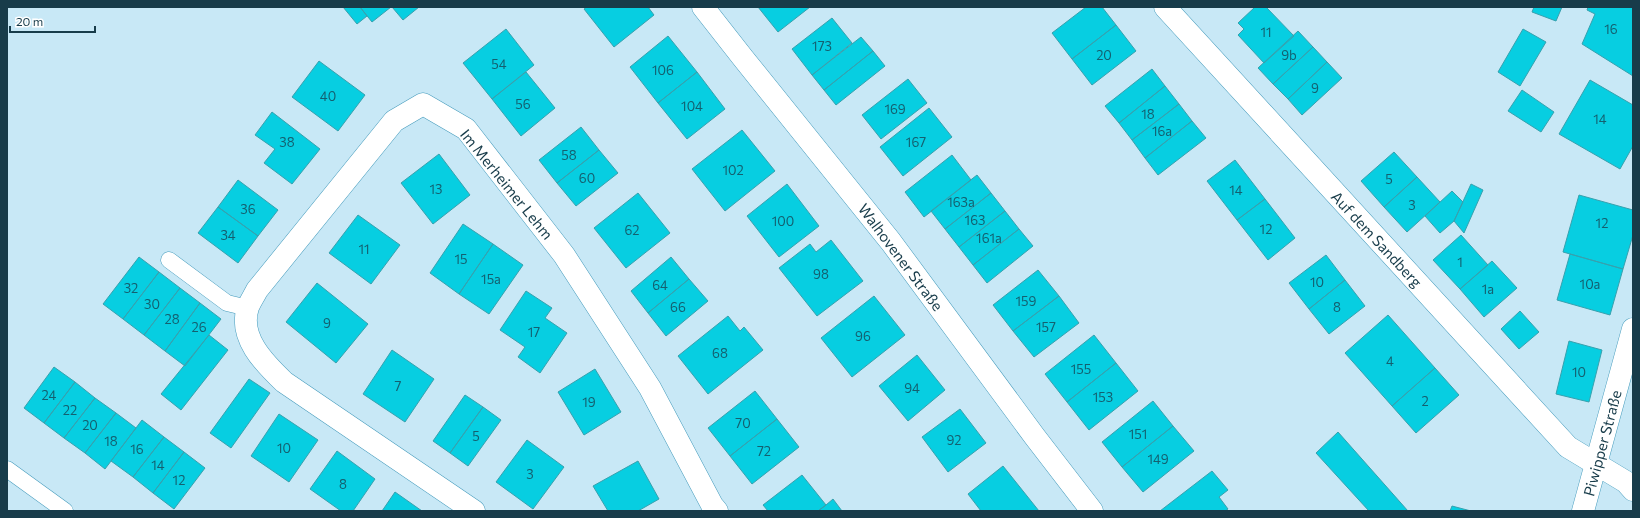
<svg xmlns="http://www.w3.org/2000/svg" width="1640" height="518" font-family="Commissioner,sans-serif">
  <rect width="100%" height="100%" fill="#c8e8f6"/>
  <path fill="#07cee1" stroke="#37a1ae" d="M 343,7 L 360,7 L 367,16 L 357,24 Z
    M 360,7 L 391,7 L 372,22 Z
    M 392,7 L 419,7 L 403,20 Z
    M 587,7 L 648,7 L 654,15 L 614,47 L 584,9 Z
    M 758,7 L 810,7 L 778,32 Z
    M 1086,7 L 1102,7 L 1116,25 L 1072,59 L 1052,33 Z
    M 1255,7 L 1266,7 L 1294,36 L 1264,63 L 1238,35 L 1244,29 L 1238,23 Z
    M 1534,7 L 1562,7 L 1556,21 L 1532,12 Z
    M 1588,7 L 1633,7 L 1633,76 L 1582,44 L 1595,14 L 1587,10 Z
    M 832,18 L 852,43 L 812,75 L 792,49 Z
    M 1116,25 L 1136,51 L 1092,85 L 1072,59 Z
    M 506,29 L 534,65 L 492,99 L 463,63 Z
    M 1523,29 L 1546,42 L 1520,86 L 1498,72 Z
    M 1298,31 L 1313,47 L 1273,84 L 1258,68 Z
    M 668,36 L 697,72 L 658,103 L 630,67 Z
    M 861,37 L 873,51 L 824,90 L 812,75 Z
    M 1313,47 L 1327,62 L 1288,99 L 1273,84 Z
    M 873,51 L 885,66 L 836,105 L 824,90 Z
    M 319,61 L 365,95 L 338,131 L 292,97 Z
    M 1327,62 L 1342,78 L 1302,115 L 1288,99 Z
    M 1152,69 L 1165,86 L 1119,123 L 1105,106 Z
    M 526,72 L 555,108 L 521,136 L 492,99 Z
    M 697,72 L 725,109 L 687,139 L 658,103 Z
    M 908,79 L 927,103 L 881,139 L 862,115 Z
    M 1590,80 L 1633,105 L 1633,146 L 1620,169 L 1559,134 Z
    M 1165,86 L 1179,104 L 1132,140 L 1119,123 Z
    M 1522,90 L 1554,112 L 1541,132 L 1508,111 Z
    M 1179,104 L 1192,121 L 1145,158 L 1132,140 Z
    M 929,108 L 952,137 L 903,176 L 880,147 Z
    M 272,112 L 320,149 L 292,184 L 264,163 L 275,149 L 255,135 Z
    M 1192,121 L 1206,138 L 1158,175 L 1145,158 Z
    M 581,127 L 599,150 L 557,183 L 539,160 Z
    M 742,130 L 775,171 L 725,211 L 692,169 Z
    M 599,150 L 618,173 L 576,206 L 557,183 Z
    M 1394,152 L 1417,177 L 1384,207 L 1361,181 Z
    M 439,154 L 470,195 L 433,224 L 401,183 Z
    M 952,155 L 971,180 L 924,217 L 905,192 Z
    M 1235,160 L 1265,199 L 1237,220 L 1207,181 Z
    M 977,175 L 991,193 L 945,229 L 931,211 Z
    M 1417,177 L 1440,202 L 1407,232 L 1384,207 Z
    M 238,180 L 278,210 L 258,236 L 218,207 Z
    M 787,184 L 819,226 L 779,257 L 747,216 Z
    M 1471,184 L 1483,190 L 1464,233 L 1454,221 Z
    M 1452,191 L 1463,202 L 1454,221 L 1440,233 L 1425,216 Z
    M 638,193 L 670,233 L 626,268 L 594,228 Z
    M 991,193 L 1005,211 L 959,247 L 945,229 Z
    M 1579,195 L 1633,210 L 1633,235 L 1623,269 L 1563,252 Z
    M 1265,199 L 1295,238 L 1268,260 L 1237,220 Z
    M 218,207 L 258,236 L 238,263 L 198,233 Z
    M 1005,211 L 1019,229 L 973,265 L 959,247 Z
    M 358,215 L 400,245 L 371,284 L 329,253 Z
    M 463,224 L 493,244 L 459,294 L 430,273 Z
    M 1019,229 L 1033,246 L 987,283 L 973,265 Z
    M 1461,235 L 1488,265 L 1460,289 L 1433,260 Z
    M 831,240 L 863,281 L 817,316 L 779,268 L 810,244 L 816,252 Z
    M 493,244 L 523,265 L 489,314 L 459,294 Z
    M 1570,254 L 1623,269 L 1610,315 L 1557,300 Z
    M 1326,255 L 1345,280 L 1309,309 L 1289,283 Z
    M 139,257 L 159,272 L 123,319 L 103,304 Z
    M 671,257 L 689,279 L 648,313 L 631,291 Z
    M 1492,261 L 1517,288 L 1484,317 L 1460,289 Z
    M 1038,270 L 1059,296 L 1013,331 L 993,305 Z
    M 159,272 L 180,288 L 144,335 L 123,319 Z
    M 689,279 L 708,301 L 666,336 L 648,313 Z
    M 1345,280 L 1365,306 L 1329,334 L 1309,309 Z
    M 317,283 L 368,324 L 336,363 L 286,322 Z
    M 180,288 L 200,303 L 165,351 L 144,335 Z
    M 526,291 L 552,308 L 545,318 L 567,333 L 540,373 L 518,357 L 525,347 L 500,330 Z
    M 874,296 L 905,335 L 852,377 L 821,338 Z
    M 1059,296 L 1079,323 L 1034,357 L 1013,331 Z
    M 200,303 L 221,319 L 185,366 L 165,351 Z
    M 1520,311 L 1539,332 L 1519,349 L 1501,329 Z
    M 1388,315 L 1435,368 L 1392,406 L 1345,353 Z
    M 728,316 L 740,331 L 744,327 L 763,350 L 708,394 L 678,356 Z
    M 209,335 L 228,350 L 181,410 L 161,394 Z
    M 1094,335 L 1116,363 L 1067,402 L 1045,374 Z
    M 1569,341 L 1602,350 L 1589,402 L 1556,394 Z
    M 392,350 L 434,379 L 405,422 L 363,394 Z
    M 917,355 L 945,390 L 908,421 L 879,386 Z
    M 1116,363 L 1138,391 L 1089,430 L 1067,402 Z
    M 54,367 L 75,382 L 44,423 L 24,408 Z
    M 1435,368 L 1459,395 L 1416,433 L 1392,406 Z
    M 595,369 L 621,412 L 584,435 L 558,392 Z
    M 249,379 L 270,393 L 231,448 L 210,433 Z
    M 75,382 L 95,398 L 64,438 L 44,423 Z
    M 755,391 L 777,419 L 730,456 L 708,428 Z
    M 465,395 L 483,407 L 450,453 L 433,441 Z
    M 95,398 L 116,413 L 85,453 L 64,438 Z
    M 1153,401 L 1173,426 L 1122,467 L 1102,442 Z
    M 483,407 L 501,420 L 468,466 L 450,453 Z
    M 960,409 L 986,443 L 948,472 L 922,437 Z
    M 116,413 L 136,428 L 105,469 L 85,453 Z
    M 279,414 L 318,440 L 289,482 L 251,456 Z
    M 777,419 L 799,447 L 752,484 L 730,456 Z
    M 142,420 L 164,437 L 133,477 L 111,461 Z
    M 1173,426 L 1194,451 L 1143,492 L 1122,467 Z
    M 1338,432 L 1408,511 L 1369,511 L 1316,453 Z
    M 164,437 L 184,452 L 153,493 L 133,477 Z
    M 527,440 L 564,467 L 533,509 L 496,482 Z
    M 337,451 L 375,479 L 353,511 L 341,511 L 310,489 Z
    M 184,452 L 205,468 L 174,509 L 153,493 Z
    M 638,461 L 659,499 L 638,511 L 608,511 L 593,486 Z
    M 1003,466 L 1039,511 L 981,511 L 968,494 Z
    M 1212,471 L 1228,490 L 1219,497 L 1228,509 L 1225,511 L 1160,511 Z
    M 802,475 L 826,505 L 818,511 L 768,511 L 763,505 Z
    M 395,492 L 422,511 L 382,511 Z
    M 833,499 L 842,511 L 818,511 L 826,505 Z
    M 1452,506 L 1471,511 L 1450,511 Z"/>
  <g fill="none" stroke-linecap="round" stroke-linejoin="round">
    <g stroke="#459bbc" stroke-width="17">
      <path id="service" d="M 169,260 L 227,303 L 248,308
        M 7,469 L 65,511"/>
    </g>
    <g stroke="#459bbc" stroke-width="23">
      <path id="minor" d="M 703,7 L 743,58 L 891,242 L 1035,437 L 1092,511
        M 1165,7 L 1568,447 L 1626,482 L 1633,490
        M 474,511 L 284,382 C 264,363 238,337 248,307 C 250,302 254,296 257,290 L 394,121 L 423,104 L 466,129 L 564,255 L 650,388 L 712,505 L 717,511
        M 1583,511 L 1633,329"/>
    </g>
    <use href="#service" stroke="#fff" stroke-width="16"/>
    <use href="#minor" stroke="#fff" stroke-width="22"/>
  </g>
  <g text-anchor="middle" dominant-baseline="central" stroke-width="3" stroke-linejoin="round" paint-order="stroke">
    <g font-size="13" fill="#146070">
      <text x="1611" y="29">16</text>
      <text x="1266" y="32">11</text>
      <text x="822" y="46">173</text>
      <text x="1104" y="55">20</text>
      <text x="1289" y="55">9b</text>
      <text x="499" y="64">54</text>
      <text x="663" y="70">106</text>
      <text x="1315" y="88">9</text>
      <text x="328" y="96">40</text>
      <text x="523" y="104">56</text>
      <text x="692" y="106">104</text>
      <text x="895" y="109">169</text>
      <text x="1148" y="114">18</text>
      <text x="1600" y="119">14</text>
      <text x="1162" y="131">16a</text>
      <text x="287" y="142">38</text>
      <text x="916" y="142">167</text>
      <text x="569" y="155">58</text>
      <text x="733" y="170">102</text>
      <text x="587" y="178">60</text>
      <text x="1389" y="179">5</text>
      <text x="436" y="189">13</text>
      <text x="1236" y="190">14</text>
      <text x="961" y="202">163a</text>
      <text x="1412" y="205">3</text>
      <text x="248" y="209">36</text>
      <text x="975" y="220">163</text>
      <text x="783" y="221">100</text>
      <text x="1602" y="223">12</text>
      <text x="1266" y="229">12</text>
      <text x="632" y="230">62</text>
      <text x="228" y="235">34</text>
      <text x="989" y="238">161a</text>
      <text x="364" y="249">11</text>
      <text x="461" y="259">15</text>
      <text x="1460" y="262">1</text>
      <text x="821" y="274">98</text>
      <text x="491" y="279">15a</text>
      <text x="1317" y="282">10</text>
      <text x="1590" y="284">10a</text>
      <text x="660" y="285">64</text>
      <text x="131" y="288">32</text>
      <text x="1488" y="289">1a</text>
      <text x="1026" y="301">159</text>
      <text x="152" y="304">30</text>
      <text x="678" y="307">66</text>
      <text x="1337" y="307">8</text>
      <text x="172" y="319">28</text>
      <text x="327" y="323">9</text>
      <text x="199" y="327">26</text>
      <text x="1046" y="327">157</text>
      <text x="534" y="332">17</text>
      <text x="863" y="336">96</text>
      <text x="720" y="353">68</text>
      <text x="1390" y="361">4</text>
      <text x="1081" y="369">155</text>
      <text x="1579" y="372">10</text>
      <text x="398" y="386">7</text>
      <text x="912" y="388">94</text>
      <text x="49" y="395">24</text>
      <text x="1103" y="397">153</text>
      <text x="1425" y="401">2</text>
      <text x="589" y="402">19</text>
      <text x="70" y="410">22</text>
      <text x="743" y="423">70</text>
      <text x="90" y="425">20</text>
      <text x="1138" y="434">151</text>
      <text x="476" y="436">5</text>
      <text x="954" y="440">92</text>
      <text x="111" y="441">18</text>
      <text x="284" y="448">10</text>
      <text x="137" y="449">16</text>
      <text x="764" y="451">72</text>
      <text x="1158" y="459">149</text>
      <text x="158" y="465">14</text>
      <text x="530" y="474">3</text>
      <text x="179" y="480">12</text>
      <text x="343" y="484">8</text>
    </g>
    <g font-size="15" fill="#183c4a" stroke="#fff">
      <text transform="translate(507 184) rotate(51)">Im Merheimer Lehm</text>
      <text transform="translate(1377 239) rotate(47)">Auf dem Sandberg</text>
      <text transform="translate(901 257) rotate(53)">Walhovener Straße</text>
      <text transform="translate(1602 443) rotate(-75)">Piwipper Straße</text>
    </g>
  </g>
  <rect width="1640" height="518" fill="none" stroke="#183c4a" stroke-width="16"/>
  <path d="M10 26v6h85v-6" fill="none" stroke="#183c4a" stroke-width="2"/>
  <text x="16" y="26" font-size="12" fill="#183c4a" stroke="#ffffff" stroke-width="3" paint-order="stroke">20 m</text>
</svg>
